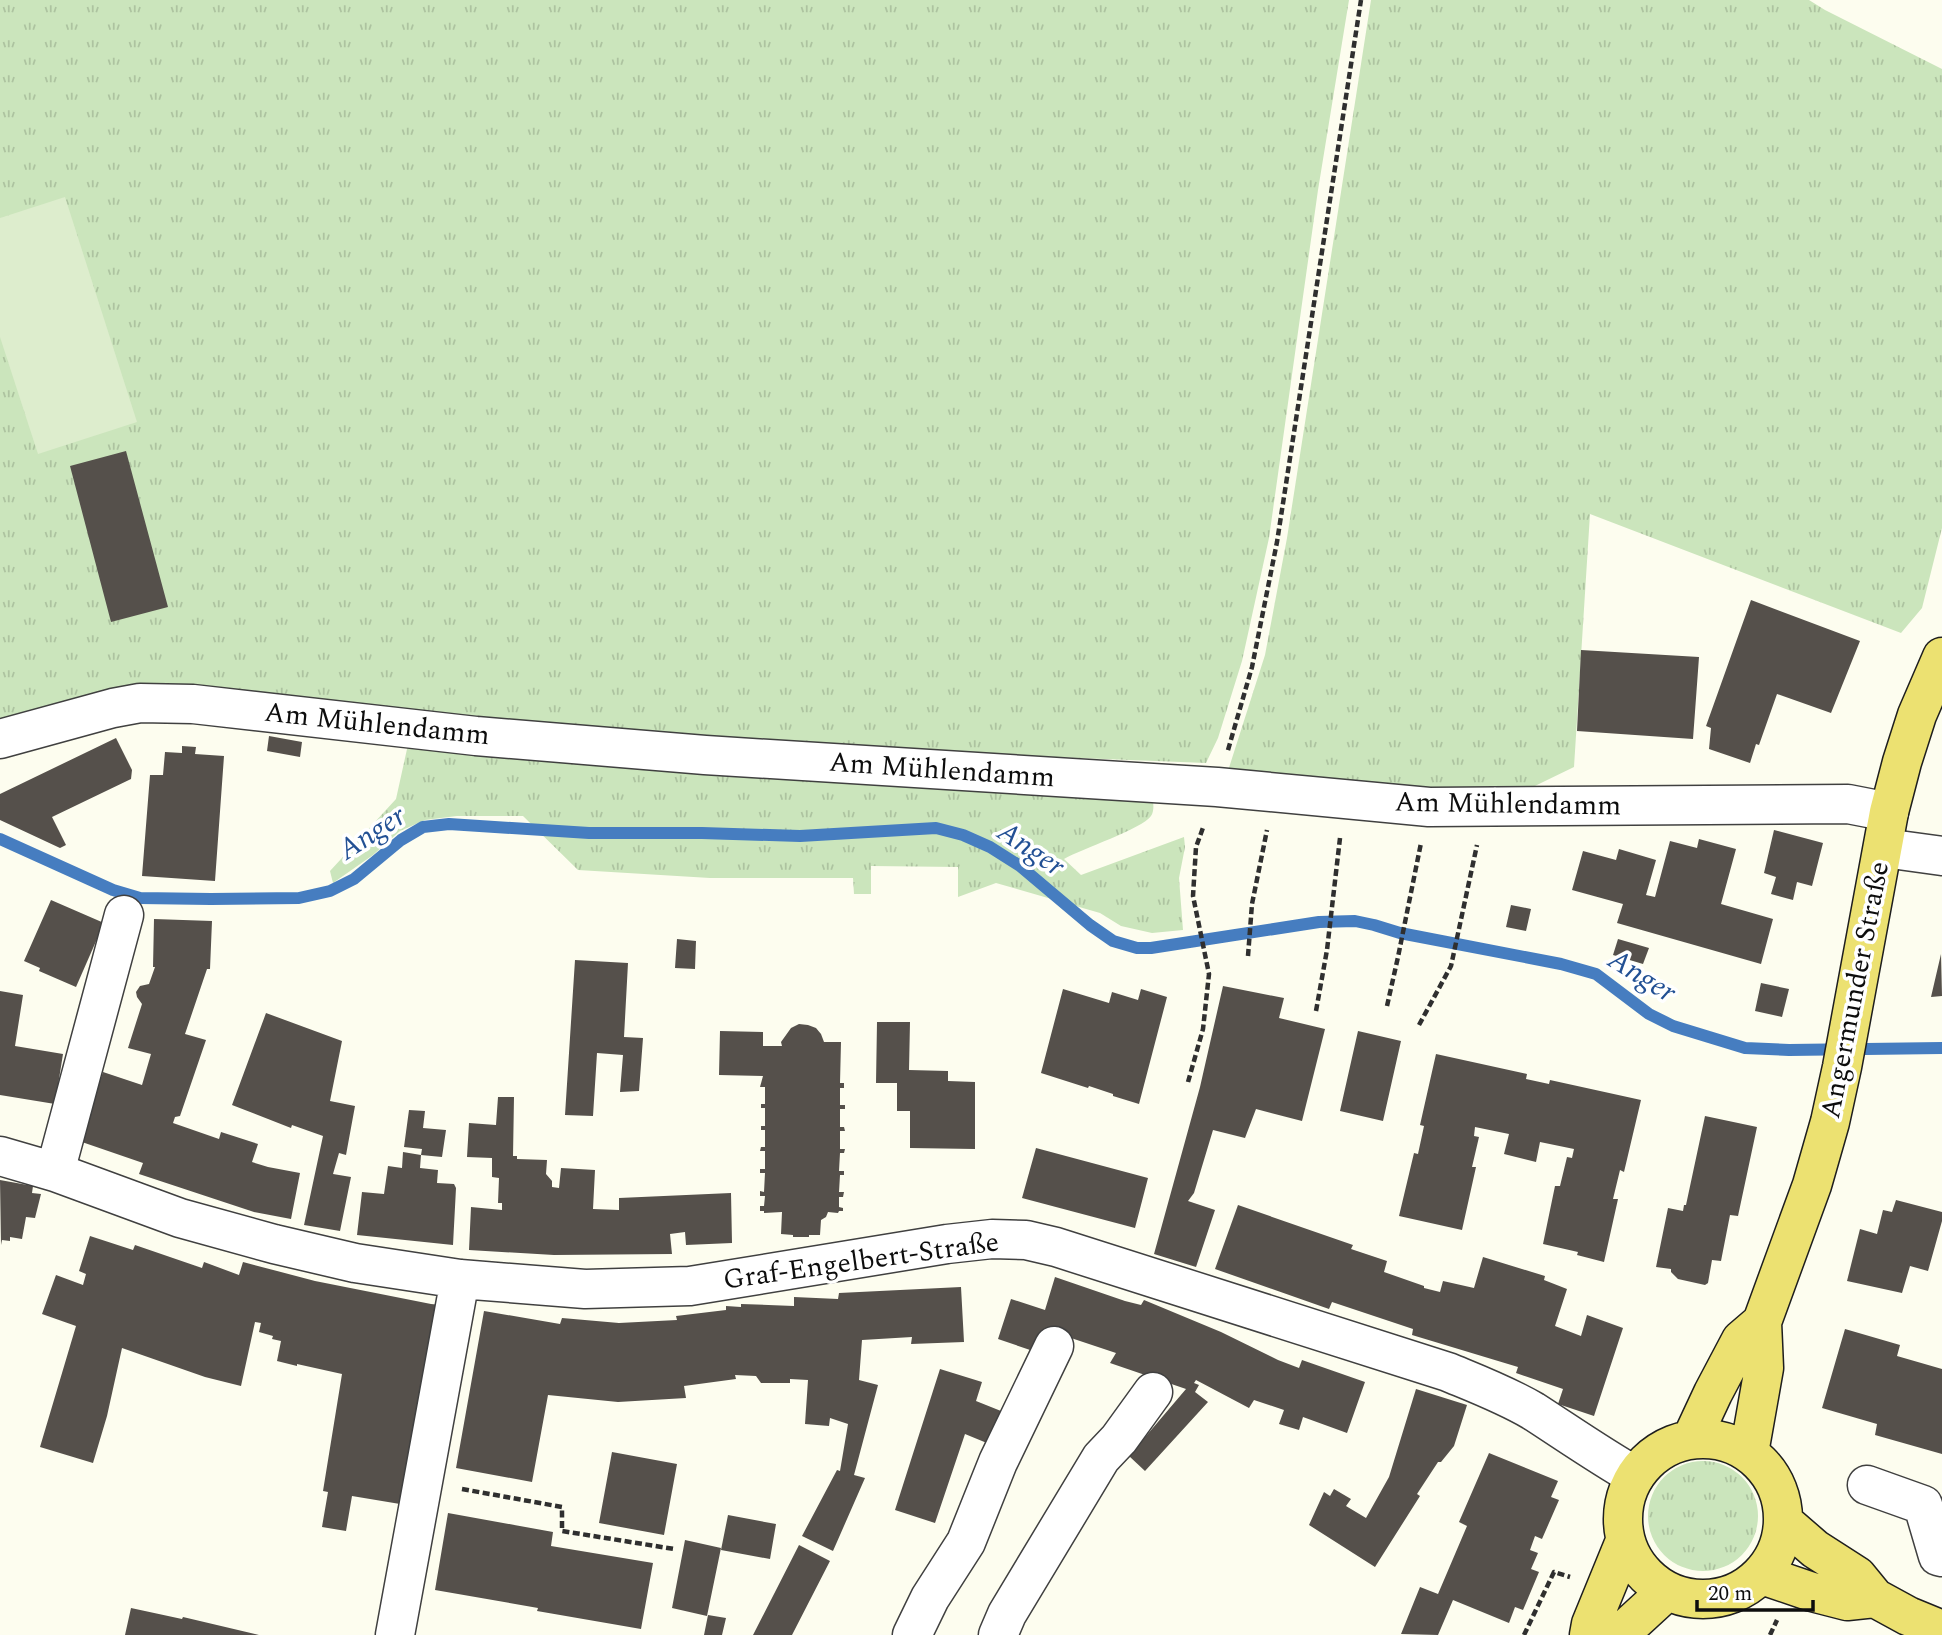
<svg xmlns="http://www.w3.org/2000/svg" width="1942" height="1635" font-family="Spectral,serif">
  <defs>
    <pattern id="grass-tufts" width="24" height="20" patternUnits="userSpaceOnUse" patternTransform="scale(1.75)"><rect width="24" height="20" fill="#cbe5bc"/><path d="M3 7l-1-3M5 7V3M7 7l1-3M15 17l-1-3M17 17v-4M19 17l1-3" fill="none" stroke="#adc3a0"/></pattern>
  </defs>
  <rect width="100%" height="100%" fill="#fdfdef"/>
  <path fill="url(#grass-tufts)" d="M 0,0 L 1349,0 L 1318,190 L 1269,538 L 1242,661 L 1218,738 L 1206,763 L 727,744 L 239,701 L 0,734 Z
    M 1371,0 L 1809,0 L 1825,10 L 1942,69 L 1942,528 L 1922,608 L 1901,633 L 1590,514 L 1574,767 L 1512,797 L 1227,774 L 1265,655 L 1287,538 Z
    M 409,740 L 1152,794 C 1153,801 1155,810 1151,816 C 1142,829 1081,849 1064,859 L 1081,875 L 1184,837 L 1185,847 L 1179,878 L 1183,930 L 1152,933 L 1121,926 L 1100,913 L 996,883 L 958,897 L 958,867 L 871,866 L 871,894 L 854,894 L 853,878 L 710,878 L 578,870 L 523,816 L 457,816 L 425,820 L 400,831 L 373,855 L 333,883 L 330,871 L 396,799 Z
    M1648 1516a55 55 0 1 1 110 0a55 55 0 1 1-110 0Z"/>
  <path fill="#ddedcd" d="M 65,197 L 137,422 L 38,454 L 0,337 L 0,218 Z"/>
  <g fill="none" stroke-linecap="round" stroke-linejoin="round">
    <path stroke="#467dc0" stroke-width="12" d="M 0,839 L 113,890 L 140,898 L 211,899 L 299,898 L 330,891 L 354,879 L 401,840 L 423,827 L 449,824 L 589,833 L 702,833 L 800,836 L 936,828 L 963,835 L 990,847 L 1020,866 L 1090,925 L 1113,941 L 1137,948 L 1151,948 L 1319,922 L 1355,921 L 1374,925 L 1400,933 L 1561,964 L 1596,974 L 1649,1014 L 1673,1026 L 1745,1048 L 1789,1050 L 1942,1048"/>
  </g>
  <path fill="#55504b" d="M 126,451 L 168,607 L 111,622 L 70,466 Z
    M 1751,600 L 1860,641 L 1831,713 L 1777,694 L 1759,745 L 1756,744 L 1750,763 L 1709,749 L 1711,728 L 1706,726 Z
    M 1581,650 L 1699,657 L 1693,739 L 1577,731 Z
    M 269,736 L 302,742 L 300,757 L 267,751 Z
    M 116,738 L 132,770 L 131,779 L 52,817 L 66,845 L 60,848 L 0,820 L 0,794 Z
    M 182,746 L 196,747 L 195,754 L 224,756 L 215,881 L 142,876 L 150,775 L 163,775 L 165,752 L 182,753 Z
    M 1774,830 L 1823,843 L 1812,886 L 1797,882 L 1793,900 L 1771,894 L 1776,877 L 1764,873 Z
    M 1699,839 L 1736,849 L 1721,904 L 1773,919 L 1761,964 L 1617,923 L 1623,904 L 1572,890 L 1583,851 L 1616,860 L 1619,849 L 1656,860 L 1646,895 L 1655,897 L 1670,841 L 1697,848 Z
    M 51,900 L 104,923 L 76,987 L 39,971 L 40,968 L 24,961 Z
    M 1511,905 L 1531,909 L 1526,931 L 1506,927 Z
    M 154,919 L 212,921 L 210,969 L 207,969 L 185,1034 L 206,1040 L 180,1116 L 175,1117 L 173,1123 L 219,1139 L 221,1132 L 258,1144 L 252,1162 L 268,1167 L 300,1173 L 291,1219 L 254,1212 L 139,1174 L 143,1163 L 79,1141 L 103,1072 L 142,1085 L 151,1054 L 128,1048 L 142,1004 L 137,997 L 136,992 L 140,986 L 149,984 L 155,967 L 153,967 Z
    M 677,939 L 696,941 L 695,969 L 675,968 Z
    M 1618,939 L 1649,948 L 1643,964 L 1613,955 Z
    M 1941,954 L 1942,996 L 1931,997 Z
    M 575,960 L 628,963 L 624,1037 L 643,1038 L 639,1091 L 620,1092 L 623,1055 L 597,1053 L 593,1116 L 565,1115 Z
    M 1761,983 L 1789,989 L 1782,1017 L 1755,1011 Z
    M 1223,986 L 1284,998 L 1279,1018 L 1325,1029 L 1302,1121 L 1256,1109 L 1245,1138 L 1213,1130 L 1194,1193 L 1188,1201 L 1215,1210 L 1196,1267 L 1154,1254 L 1200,1087 Z
    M 1063,989 L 1109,1003 L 1112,992 L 1138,1000 L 1141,989 L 1167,997 L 1139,1104 L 1113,1096 L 1113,1094 L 1089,1086 L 1088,1088 L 1041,1073 Z
    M 0,991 L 23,995 L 15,1046 L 63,1054 L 55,1104 L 0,1095 Z
    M 266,1013 L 342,1041 L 330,1101 L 355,1106 L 346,1155 L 339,1153 L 333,1174 L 351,1177 L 340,1231 L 304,1225 L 323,1136 L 292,1125 L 291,1128 L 232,1105 Z
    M 877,1022 L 910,1022 L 909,1070 L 948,1071 L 948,1081 L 975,1082 L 975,1149 L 910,1148 L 910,1111 L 897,1111 L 897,1083 L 876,1083 Z
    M 799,1024 L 808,1025 L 816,1028 L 821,1034 L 824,1042 L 841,1042 L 840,1083 L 844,1083 L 844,1088 L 840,1088 L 840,1105 L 845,1105 L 845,1109 L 840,1109 L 840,1127 L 844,1127 L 845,1131 L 840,1131 L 840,1149 L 845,1149 L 844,1153 L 840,1153 L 839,1171 L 844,1171 L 844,1175 L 840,1175 L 839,1192 L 844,1192 L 843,1197 L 839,1197 L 839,1207 L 843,1208 L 843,1211 L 839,1211 L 838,1213 L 828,1212 L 826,1217 L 821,1220 L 820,1235 L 809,1235 L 809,1237 L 793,1237 L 793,1235 L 781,1234 L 782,1212 L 764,1213 L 764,1211 L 760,1211 L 760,1206 L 764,1206 L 765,1196 L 760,1196 L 760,1191 L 764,1192 L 765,1173 L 760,1173 L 760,1169 L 765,1169 L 765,1151 L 760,1151 L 761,1147 L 765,1147 L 765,1130 L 761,1130 L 761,1126 L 765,1126 L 765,1108 L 761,1108 L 761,1104 L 765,1104 L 765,1087 L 760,1087 L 763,1076 L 719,1075 L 720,1031 L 763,1032 L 763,1046 L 782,1046 L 781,1042 L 791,1028 Z
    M 1358,1031 L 1401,1041 L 1383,1121 L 1340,1111 Z
    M 1436,1054 L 1527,1074 L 1526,1079 L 1549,1084 L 1550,1080 L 1641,1100 L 1624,1172 L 1620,1170 L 1613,1199 L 1618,1199 L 1604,1262 L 1577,1255 L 1578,1252 L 1543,1244 L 1555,1186 L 1560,1186 L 1567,1157 L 1572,1158 L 1574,1149 L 1540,1142 L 1536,1162 L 1504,1154 L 1509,1134 L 1475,1127 L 1474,1136 L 1479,1137 L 1472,1167 L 1476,1167 L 1462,1230 L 1399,1216 L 1414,1153 L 1418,1154 L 1424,1126 L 1420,1125 Z
    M 498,1097 L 514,1097 L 513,1156 L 517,1156 L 517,1159 L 547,1160 L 546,1174 L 552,1181 L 552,1187 L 559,1188 L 561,1168 L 595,1170 L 593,1209 L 619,1210 L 619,1198 L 731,1193 L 732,1243 L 686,1245 L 685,1232 L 670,1234 L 672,1254 L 554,1255 L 469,1250 L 471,1207 L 502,1210 L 502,1203 L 498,1203 L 499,1178 L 492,1177 L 492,1158 L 467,1157 L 469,1123 L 496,1125 Z
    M 409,1110 L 425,1111 L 423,1128 L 446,1130 L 442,1157 L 421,1155 L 422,1149 L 404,1147 Z
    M 1705,1116 L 1757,1127 L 1738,1216 L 1730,1215 L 1721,1261 L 1712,1260 L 1708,1283 L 1705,1285 L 1678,1279 L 1671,1272 L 1671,1269 L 1656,1267 L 1668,1208 L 1683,1211 L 1684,1205 L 1686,1205 Z
    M 1036,1148 L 1148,1178 L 1135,1228 L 1022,1198 Z
    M 403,1152 L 421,1155 L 420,1168 L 438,1170 L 437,1183 L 454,1184 L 456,1188 L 453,1245 L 357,1235 L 362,1192 L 384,1194 L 388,1166 L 402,1168 Z
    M 0,1180 L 33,1186 L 32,1193 L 41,1194 L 35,1218 L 26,1217 L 22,1239 L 10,1237 L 10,1241 L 2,1240 L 1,1245 Z
    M 1896,1200 L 1942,1212 L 1942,1221 L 1928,1271 L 1910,1266 L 1902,1293 L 1847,1281 L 1860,1229 L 1877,1234 L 1883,1210 L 1892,1212 Z
    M 1238,1205 L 1353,1245 L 1351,1249 L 1387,1261 L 1384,1272 L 1424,1286 L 1424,1288 L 1440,1292 L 1443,1281 L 1474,1288 L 1483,1257 L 1545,1276 L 1544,1280 L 1567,1289 L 1555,1326 L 1581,1336 L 1587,1315 L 1623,1328 L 1594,1416 L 1558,1404 L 1563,1389 L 1516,1373 L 1518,1367 L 1412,1335 L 1413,1329 L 1332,1302 L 1329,1309 L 1215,1269 Z
    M 90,1236 L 133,1250 L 135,1245 L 202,1268 L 204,1262 L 239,1275 L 243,1262 L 315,1281 L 431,1304 L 441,1305 L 406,1505 L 352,1496 L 346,1531 L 322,1527 L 328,1492 L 323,1491 L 342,1374 L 297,1364 L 297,1366 L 277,1361 L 281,1341 L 272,1339 L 273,1336 L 259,1332 L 261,1323 L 255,1322 L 241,1386 L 205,1377 L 122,1348 L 107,1416 L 93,1463 L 40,1447 L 76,1326 L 42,1314 L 56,1275 L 83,1285 L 86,1274 L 79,1271 Z
    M 1055,1277 L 1125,1301 L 1141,1305 L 1144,1300 L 1221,1332 L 1278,1360 L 1299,1368 L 1302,1360 L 1365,1382 L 1347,1433 L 1303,1417 L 1299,1430 L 1279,1424 L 1284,1410 L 1254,1400 L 1249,1408 L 1196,1380 L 1194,1383 L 1199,1385 L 1195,1392 L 1208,1402 L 1145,1471 L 1129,1456 L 1186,1389 L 1110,1363 L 1116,1353 L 1053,1332 L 1042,1354 L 998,1339 L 1011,1299 L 1045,1310 Z
    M 961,1287 L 964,1342 L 911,1344 L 912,1337 L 862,1340 L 859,1380 L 878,1385 L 854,1475 L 865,1478 L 833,1551 L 802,1536 L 837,1470 L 840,1471 L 848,1424 L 830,1418 L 829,1426 L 805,1424 L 808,1380 L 790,1379 L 790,1383 L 761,1383 L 756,1376 L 735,1375 L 736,1379 L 684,1386 L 686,1398 L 618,1402 L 548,1395 L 532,1482 L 456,1468 L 484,1311 L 560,1324 L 562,1318 L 619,1323 L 677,1320 L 676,1316 L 726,1310 L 726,1306 L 741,1307 L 741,1304 L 794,1306 L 794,1297 L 838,1299 L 839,1293 Z
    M 1845,1329 L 1900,1345 L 1897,1356 L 1942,1369 L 1942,1454 L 1875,1435 L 1877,1424 L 1822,1408 Z
    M 940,1369 L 982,1382 L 976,1401 L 1011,1415 L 999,1448 L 965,1434 L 935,1523 L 895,1510 Z
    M 1416,1389 L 1467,1405 L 1454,1446 L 1441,1462 L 1438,1462 L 1417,1494 L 1420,1496 L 1375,1567 L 1309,1525 L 1324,1492 L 1330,1496 L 1334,1489 L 1351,1499 L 1346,1506 L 1366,1518 L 1389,1477 Z
    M 612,1452 L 677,1464 L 664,1535 L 599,1523 Z
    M 1489,1453 L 1558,1481 L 1551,1497 L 1559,1500 L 1542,1539 L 1535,1536 L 1530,1550 L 1538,1553 L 1531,1569 L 1539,1572 L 1523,1610 L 1515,1607 L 1509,1623 L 1453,1600 L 1438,1635 L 1401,1634 L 1420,1587 L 1438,1594 L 1467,1526 L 1459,1522 Z
    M 448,1513 L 553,1532 L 551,1546 L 653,1563 L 641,1629 L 537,1611 L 538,1608 L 435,1590 Z
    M 728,1515 L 776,1524 L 770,1559 L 721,1550 Z
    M 685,1540 L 721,1548 L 707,1616 L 672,1608 Z
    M 799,1545 L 830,1561 L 792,1635 L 753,1635 Z
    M 131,1608 L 182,1619 L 183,1617 L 259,1635 L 125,1635 Z
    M 708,1615 L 726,1618 L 722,1635 L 704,1635 Z"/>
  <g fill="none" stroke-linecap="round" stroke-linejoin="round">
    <g stroke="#404040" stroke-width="41">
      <path id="minor" d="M 0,739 L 113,708 L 140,703 L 193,704 L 476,736 L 705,755 L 1217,787 L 1429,807 L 1848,804 L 1889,812
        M 1884,848 L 1942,856
        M 0,1156 L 55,1172 L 180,1218 L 274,1244 L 355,1263 L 460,1279 L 585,1289 L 690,1286 L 947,1244 L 992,1239 L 1026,1240 L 1056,1247 L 1448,1372 C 1477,1384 1506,1395 1533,1411 C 1567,1433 1600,1456 1635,1476
        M 55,1172 L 124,915
        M 1867,1485 L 1923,1505 L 1938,1556 L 1942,1557
        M 395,1635 L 460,1279
        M 912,1635 L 930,1598 L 966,1542 L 998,1462 L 1054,1346
        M 998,1635 L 1007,1614 L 1101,1458 L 1119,1439 L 1153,1392"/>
    </g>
    <g stroke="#1e1e1e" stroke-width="41">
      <path id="major" d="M 1692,1438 L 1713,1393 L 1741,1340 L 1762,1322
        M1623 1519a80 80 0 1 1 160 0a80 80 0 1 1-160 0Z
        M 1749,1453 L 1764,1368 L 1762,1322 L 1812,1185 L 1830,1122 L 1842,1067 L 1889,812 L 1902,762 L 1917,715 L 1942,657
        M 1785,1523 L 1815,1549 L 1857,1576 L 1875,1598 L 1908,1616 L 1942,1630
        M 1762,1575 L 1812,1592 L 1847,1601 L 1875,1598
        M 1589,1635 L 1591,1624 L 1625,1541
        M 1619,1635 L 1667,1591"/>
    </g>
    <path stroke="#2f2f2f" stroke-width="4.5" stroke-dasharray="7 3.5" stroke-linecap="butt" d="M 1228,750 L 1252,667 L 1277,542 L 1361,0
      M 1248,956 L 1252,904 L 1267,830
      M 1387,1006 L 1398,957 L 1421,843
      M 1316,1011 L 1327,950 L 1340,838
      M 1419,1025 L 1451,966 L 1477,845
      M 1188,1082 L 1203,1029 L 1209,974 L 1193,896 L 1196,847 L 1204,825
      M 462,1489 L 562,1507 L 562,1531 L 674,1549
      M 1524,1635 L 1554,1572 L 1570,1577
      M 1770,1635 L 1777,1620"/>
    <use href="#minor" stroke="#fff" stroke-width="38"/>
    <use href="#major" stroke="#ece171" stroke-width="38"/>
  </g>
  <g text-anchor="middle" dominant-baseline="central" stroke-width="7" stroke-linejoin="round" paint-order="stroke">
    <g font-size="28" fill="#0d0d0d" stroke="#fff">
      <text transform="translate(377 724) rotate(6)">Am Mühlendamm</text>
      <text transform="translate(942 770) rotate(4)">Am Mühlendamm</text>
      <text transform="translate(1508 804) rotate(1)">Am Mühlendamm</text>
      <text transform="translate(1855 990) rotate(-79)">Angermunder Straße</text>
      <text transform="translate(861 1261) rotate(-8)">Graf-Engelbert-Straße</text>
    </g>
    <g font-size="30" font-style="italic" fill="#225094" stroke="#fff">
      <text transform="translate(372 833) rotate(-33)">Anger</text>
      <text transform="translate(1031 849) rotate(34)">Anger</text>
      <text transform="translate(1642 976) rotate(32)">Anger</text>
    </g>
  </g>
  <path d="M1697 1600v10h116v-10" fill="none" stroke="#0d0d0d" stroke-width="3.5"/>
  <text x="1708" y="1600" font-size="21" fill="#0d0d0d" stroke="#ffffff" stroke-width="5" paint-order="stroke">20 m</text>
</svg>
